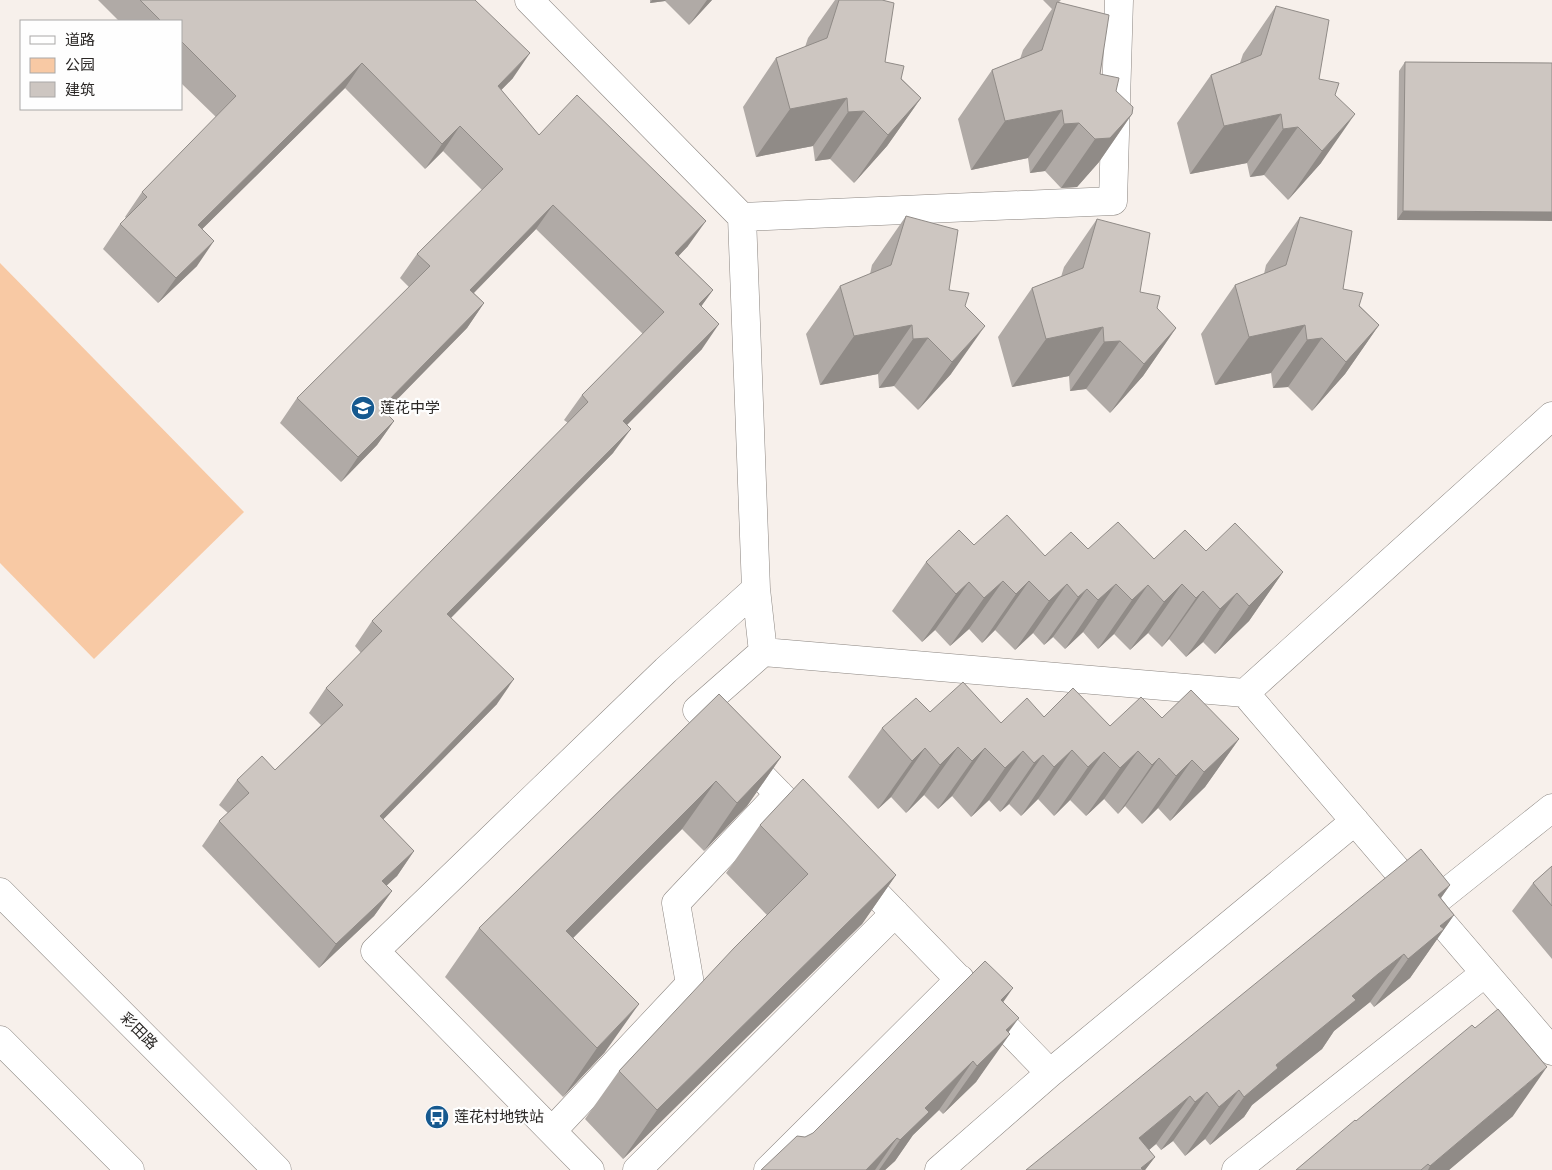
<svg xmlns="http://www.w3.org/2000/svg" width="1552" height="1170" font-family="'Work Sans','Noto Sans SC',sans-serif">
  <rect width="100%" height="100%" fill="#f7f0eb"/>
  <path fill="#f8c9a4" d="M 0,263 L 244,512 L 94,659 L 0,563 Z"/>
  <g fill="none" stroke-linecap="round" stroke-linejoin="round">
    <g stroke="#8b8580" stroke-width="29">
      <path id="minor" d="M 529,0 L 742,217 L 756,589 L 666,670 L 375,951 L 590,1170
        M 742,217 L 1113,201 L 1119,0
        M 756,589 L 763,652 L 1245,693 L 1552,1051
        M 763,652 L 697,710 L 811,827
        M 1245,693 L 1552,416
        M 855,872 L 1050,1073
        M 1428,907 L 1552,808
        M 552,1131 L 690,984 L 676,903 L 779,794
        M 637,1170 L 895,913
        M 768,1170 L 960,979
        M 939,1170 L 1050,1073 L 1355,821
        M 1236,1170 L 1485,973"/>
    </g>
    <g stroke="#8b8580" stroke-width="29">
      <path id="major" d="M 0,892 L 277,1170
        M 0,1040 L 130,1170"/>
    </g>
    <use href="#minor" stroke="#fff" stroke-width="28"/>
    <use href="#major" stroke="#fff" stroke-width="28"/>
  </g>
  <path fill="#b0aaa6" d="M 98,0 L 475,0 L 513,78 L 501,90 L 539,135 L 688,246 L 678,256 L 713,290 L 701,306 L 702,349 L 627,425 L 613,453 L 451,618 L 497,704 L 383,819 L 414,851 L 397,876 L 386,885 L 392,891 L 374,916 L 319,968 L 202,846 L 219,821 L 228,813 L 219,805 L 237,780 L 275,770 L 321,725 L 309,713 L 326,688 L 361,653 L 355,646 L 372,621 L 568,423 L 564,420 L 582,395 L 643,334 L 536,229 L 474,293 L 484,303 L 467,328 L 385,412 L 394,421 L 377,445 L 341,482 L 280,423 L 297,398 L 409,287 L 400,278 L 417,254 L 482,190 L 443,151 L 425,169 L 345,88 L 202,229 L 197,266 L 158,303 L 103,249 L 120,224 L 126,218 L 125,217 L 142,192 L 216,117 L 181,83 L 181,21 L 119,21 Z
    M 650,0 L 712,0 L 689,25 L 665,1 L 650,3 Z
    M 835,0 L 882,0 L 885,62 L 921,98 L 887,146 L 854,183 L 830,159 L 815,161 L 813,146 L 756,157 L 743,107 L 776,58 L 805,47 L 808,38 Z
    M 1043,0 L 1061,0 L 1059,2 L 1100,74 L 1116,91 L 1132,114 L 1099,162 L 1077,187 L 1061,188 L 1045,171 L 1030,173 L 1028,158 L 971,170 L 958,119 L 992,70 L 1020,59 L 1023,50 L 1052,9 Z
    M 1276,6 L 1319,79 L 1335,95 L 1321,163 L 1288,200 L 1264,175 L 1250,177 L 1247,163 L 1190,174 L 1177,123 L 1211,75 L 1240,63 L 1243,54 Z
    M 1405,62 L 1552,63 L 1397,220 L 1399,71 Z
    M 906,216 L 949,290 L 965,306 L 951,374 L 918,410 L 894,386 L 879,388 L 878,374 L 820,385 L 806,334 L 840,286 L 870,274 L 872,265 Z
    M 1300,217 L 1343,289 L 1379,325 L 1345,374 L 1312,411 L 1288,387 L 1273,388 L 1271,373 L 1215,385 L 1201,334 L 1235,285 L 1264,274 L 1266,265 Z
    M 1097,219 L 1140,292 L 1176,328 L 1143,376 L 1110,413 L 1086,389 L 1070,391 L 1069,376 L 1012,387 L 998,337 L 1032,288 L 1061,277 L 1064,267 Z
    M 974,545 L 1045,556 L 1088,549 L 1154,559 L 1206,551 L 1283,572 L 1249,621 L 1215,654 L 1203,642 L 1186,657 L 1169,639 L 1162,647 L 1148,633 L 1130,650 L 1114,634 L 1098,649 L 1083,632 L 1065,649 L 1053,637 L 1044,645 L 1033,633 L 1015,650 L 995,630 L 982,643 L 969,629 L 950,646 L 935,630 L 922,642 L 892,611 L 926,562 Z
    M 719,694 L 781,757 L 747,806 L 704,851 L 682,829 L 573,938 L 605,1052 L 563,1097 L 445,977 L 479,928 Z
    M 930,712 L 1001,723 L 1044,717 L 1110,726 L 1162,718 L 1239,739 L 1205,787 L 1170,821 L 1158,808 L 1142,824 L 1125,806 L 1118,814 L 1104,799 L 1086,816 L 1070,800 L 1054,816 L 1038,799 L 1021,816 L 1009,804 L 1000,812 L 989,800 L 971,817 L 952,796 L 938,809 L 924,795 L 906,813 L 891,797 L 878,809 L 848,777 L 882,728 Z
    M 760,825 L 896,875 L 862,924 L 623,1159 L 585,1119 L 619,1071 L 767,915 L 726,873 Z
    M 1552,866 L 1552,959 L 1512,911 L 1533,883 Z
    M 1450,885 L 1441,898 L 1454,915 L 1410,978 L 1374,1007 L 1370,1002 L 1345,1022 L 1334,1031 L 1322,1049 L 1252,1105 L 1244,1117 L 1210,1145 L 1205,1139 L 1185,1156 L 1173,1141 L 1161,1150 L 1156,1144 L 1149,1150 L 1155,1157 L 1145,1170 L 1026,1170 Z
    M 1003,1002 L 1008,1033 L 976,1082 L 943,1114 L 939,1110 L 913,1135 L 895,1161 L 885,1170 L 761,1170 L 813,1133 Z
    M 1513,1116 L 1449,1170 L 1296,1170 L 1356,1121 Z"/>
  <path fill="#908b87" d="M 652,0 L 666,0 L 665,1 L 650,3 Z
    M 707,0 L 712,0 L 689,25 Z
    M 530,53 L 513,78 L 481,111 L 498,86 Z
    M 362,63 L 345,88 L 181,250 L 198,225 Z
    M 847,98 L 813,146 L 756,157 L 790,109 Z
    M 921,98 L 887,146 L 854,183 L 888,135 Z
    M 1062,110 L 1028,158 L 971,170 L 1005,121 Z
    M 864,111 L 830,159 L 815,161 L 848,112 Z
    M 1132,114 L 1099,162 L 1077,187 L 1061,188 L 1095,139 Z
    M 1281,114 L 1247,163 L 1190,174 L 1224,126 Z
    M 1355,114 L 1321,163 L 1288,200 L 1322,151 Z
    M 1079,123 L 1045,171 L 1030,173 L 1064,124 Z
    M 460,126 L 443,151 L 425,169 L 442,144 Z
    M 1298,127 L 1264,175 L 1250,177 L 1283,129 Z
    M 553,205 L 536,229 L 453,314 L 470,290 Z
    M 1403,211 L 1552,212 L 1552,221 L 1397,220 Z
    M 706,221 L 688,246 L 658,278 L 675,253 Z
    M 214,241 L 197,266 L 158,303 L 176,278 Z
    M 713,290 L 695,315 L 699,304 Z
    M 484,303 L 467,328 L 364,433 L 381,408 Z
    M 719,324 L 702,349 L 606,446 L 623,421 Z
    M 912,325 L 878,374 L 820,385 L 854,336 Z
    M 1305,325 L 1271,373 L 1215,385 L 1249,337 Z
    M 1379,325 L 1345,374 L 1312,411 L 1346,362 Z
    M 985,326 L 951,374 L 918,410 L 952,362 Z
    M 1103,327 L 1069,376 L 1012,387 L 1046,339 Z
    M 1176,328 L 1143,376 L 1110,413 L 1144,364 Z
    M 928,338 L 894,386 L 879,388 L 913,339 Z
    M 1322,338 L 1288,387 L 1273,388 L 1307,340 Z
    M 1120,341 L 1086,389 L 1070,391 L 1104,342 Z
    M 394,421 L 377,445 L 341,482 L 358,457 Z
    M 631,429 L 613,453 L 430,639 L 447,614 Z
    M 1283,572 L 1249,621 L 1215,654 L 1249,606 Z
    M 1003,581 L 969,629 L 950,646 L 984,598 Z
    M 1029,581 L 995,630 L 982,643 L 1016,594 Z
    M 969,582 L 935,630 L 922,642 L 956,594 Z
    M 1067,584 L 1033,633 L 1015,650 L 1049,601 Z
    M 1116,584 L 1083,632 L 1065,649 L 1098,600 Z
    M 1182,584 L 1148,633 L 1130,650 L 1164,602 Z
    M 1148,585 L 1114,634 L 1098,649 L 1132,600 Z
    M 1087,589 L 1053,637 L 1044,645 L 1078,597 Z
    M 1203,591 L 1169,639 L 1162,647 L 1196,598 Z
    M 1237,593 L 1203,642 L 1186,657 L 1220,609 Z
    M 514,679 L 497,704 L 363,840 L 380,816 Z
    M 1239,739 L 1205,787 L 1170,821 L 1204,772 Z
    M 958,747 L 924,795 L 906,813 L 940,765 Z
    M 925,748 L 891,797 L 878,809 L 912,761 Z
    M 985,748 L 952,796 L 938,809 L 972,761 Z
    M 1072,750 L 1038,799 L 1021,816 L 1054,767 Z
    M 1023,751 L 989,800 L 971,817 L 1005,768 Z
    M 1138,751 L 1104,799 L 1086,816 L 1120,768 Z
    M 1104,752 L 1070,800 L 1054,816 L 1088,767 Z
    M 1043,755 L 1009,804 L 1000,812 L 1034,763 Z
    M 781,757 L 747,806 L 704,851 L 737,803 Z
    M 1159,758 L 1125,806 L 1118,814 L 1152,765 Z
    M 1192,760 L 1158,808 L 1142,824 L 1176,776 Z
    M 716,781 L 682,829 L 532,979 L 566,931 Z
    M 414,851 L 397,876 L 365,906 L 382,881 Z
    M 896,875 L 862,924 L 623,1159 L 657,1110 Z
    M 1450,885 L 1416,933 L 1438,895 Z
    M 392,891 L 374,916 L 319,968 L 336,944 Z
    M 1454,915 L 1410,978 L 1374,1007 L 1408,959 L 1440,926 Z
    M 1404,954 L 1370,1002 L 1334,1031 L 1322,1049 L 1252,1105 L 1244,1117 L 1210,1145 L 1244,1097 L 1276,1065 L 1352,996 L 1378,974 Z
    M 1013,988 L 979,1037 L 1001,1000 Z
    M 639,1004 L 605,1052 L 563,1097 L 597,1048 Z
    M 1019,1018 L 1002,1041 L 1010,1034 L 976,1082 L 943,1114 L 977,1066 L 1006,1030 Z
    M 973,1061 L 939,1110 L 913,1135 L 895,1161 L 885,1170 L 879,1170 L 900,1140 L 925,1108 Z
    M 1547,1067 L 1513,1116 L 1449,1170 L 1428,1170 L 1430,1166 Z
    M 1239,1090 L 1205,1139 L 1185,1156 L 1219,1107 Z
    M 1207,1092 L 1173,1141 L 1161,1150 L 1195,1102 Z
    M 1190,1096 L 1156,1144 L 1125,1170 L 1139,1138 Z
    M 897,1138 L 875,1170 L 866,1170 Z
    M 1155,1157 L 1145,1170 L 1140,1170 L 1141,1168 Z"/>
  <path fill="#cdc6c1" stroke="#908b87" d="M 140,0 L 475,0 L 530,53 L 498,86 L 539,135 L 577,95 L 706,221 L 675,253 L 713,290 L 699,304 L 719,324 L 623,421 L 631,429 L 447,614 L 514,679 L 380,816 L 414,851 L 382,881 L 392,891 L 336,944 L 219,821 L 249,793 L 237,780 L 262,756 L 275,770 L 343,705 L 326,688 L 382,631 L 372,621 L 588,402 L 582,395 L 664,312 L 553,205 L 470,290 L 484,303 L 381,408 L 394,421 L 358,457 L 297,398 L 430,266 L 417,254 L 503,169 L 460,126 L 442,144 L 362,63 L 198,225 L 214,241 L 176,278 L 120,224 L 147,197 L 142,192 L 236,96 L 181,41 L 181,21 L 161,21 Z
    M 839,0 L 882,0 L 894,3 L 885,62 L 904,66 L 901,79 L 921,98 L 888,135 L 864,111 L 848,112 L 847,98 L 790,109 L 776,58 L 827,38 Z
    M 1057,2 L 1109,15 L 1100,74 L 1119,78 L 1116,91 L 1133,107 L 1132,114 L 1110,138 L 1095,139 L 1079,123 L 1064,124 L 1062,110 L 1005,121 L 992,70 L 1042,50 Z
    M 1276,6 L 1329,20 L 1319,79 L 1339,83 L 1335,95 L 1355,114 L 1322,151 L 1298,127 L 1283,129 L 1281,114 L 1224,126 L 1211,75 L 1261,55 Z
    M 1405,62 L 1552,63 L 1552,212 L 1403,211 Z
    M 906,216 L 958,230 L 949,290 L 969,293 L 965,306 L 985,326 L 952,362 L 928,338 L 913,339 L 912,325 L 854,336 L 840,286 L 891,265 Z
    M 1300,217 L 1352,231 L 1343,289 L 1363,293 L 1359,306 L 1379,325 L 1346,362 L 1322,338 L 1307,340 L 1305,325 L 1249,337 L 1235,285 L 1286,265 Z
    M 1097,219 L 1150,233 L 1140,292 L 1160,296 L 1157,308 L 1176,328 L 1144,364 L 1120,341 L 1104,342 L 1103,327 L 1046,339 L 1032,288 L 1083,268 Z
    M 1007,515 L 1045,556 L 1071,532 L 1088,549 L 1118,522 L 1154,559 L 1185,530 L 1206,551 L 1235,523 L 1283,572 L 1249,606 L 1237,593 L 1220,609 L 1203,591 L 1196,598 L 1182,584 L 1164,602 L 1148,585 L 1132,600 L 1116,584 L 1098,600 L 1087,589 L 1078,597 L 1067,584 L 1049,601 L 1029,581 L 1016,594 L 1003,581 L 984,598 L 969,582 L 956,594 L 926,562 L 959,530 L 974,545 Z
    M 963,682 L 1001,723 L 1027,698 L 1044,717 L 1073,688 L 1110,726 L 1141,697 L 1162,718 L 1191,690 L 1239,739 L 1204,772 L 1192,760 L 1176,776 L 1159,758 L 1152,765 L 1138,751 L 1120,768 L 1104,752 L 1088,767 L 1072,750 L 1054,767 L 1043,755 L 1034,763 L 1023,751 L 1005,768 L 985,748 L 972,761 L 958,747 L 940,765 L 925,748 L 912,761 L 882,728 L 916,698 L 930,712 Z
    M 719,694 L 781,757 L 737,803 L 716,781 L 566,931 L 639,1004 L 597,1048 L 479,928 Z
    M 803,779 L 896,875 L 657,1110 L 619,1071 L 734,948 L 808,874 L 760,825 Z
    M 1421,849 L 1450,885 L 1438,895 L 1454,915 L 1440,926 L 1444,929 L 1408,959 L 1404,954 L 1378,974 L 1352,996 L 1356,1000 L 1276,1065 L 1278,1068 L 1244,1097 L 1239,1090 L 1219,1107 L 1207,1092 L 1195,1102 L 1190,1096 L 1139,1138 L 1155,1157 L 1141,1168 L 1143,1170 L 1026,1170 Z
    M 1552,866 L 1552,906 L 1533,883 Z
    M 985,961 L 1013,988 L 1001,1000 L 1019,1018 L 1006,1030 L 1010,1034 L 977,1066 L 973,1061 L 925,1108 L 929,1112 L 900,1140 L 897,1138 L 866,1170 L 761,1170 L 797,1136 L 805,1137 L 813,1133 Z
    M 1498,1009 L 1547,1067 L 1430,1166 L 1428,1164 L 1421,1170 L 1296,1170 L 1355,1120 L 1356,1121 L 1472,1025 L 1475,1028 Z"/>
  <defs>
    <g id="school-disc" transform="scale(1.25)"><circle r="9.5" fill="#16598f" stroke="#fefefe"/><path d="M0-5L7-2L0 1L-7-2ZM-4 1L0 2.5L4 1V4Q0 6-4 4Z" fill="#fff"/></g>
    <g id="bus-disc" transform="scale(1.25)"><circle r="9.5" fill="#16598f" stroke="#fefefe"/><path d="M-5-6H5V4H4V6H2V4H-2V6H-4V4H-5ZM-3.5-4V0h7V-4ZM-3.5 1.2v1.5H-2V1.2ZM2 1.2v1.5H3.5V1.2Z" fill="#fff"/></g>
  </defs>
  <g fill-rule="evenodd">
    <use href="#school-disc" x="363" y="408"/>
    <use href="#bus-disc" x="437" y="1117"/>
  </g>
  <g text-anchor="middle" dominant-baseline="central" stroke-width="4.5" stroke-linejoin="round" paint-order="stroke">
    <g font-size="15" fill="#2a2725" stroke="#fefefe" text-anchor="start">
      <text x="380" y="408">莲花中学</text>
      <text x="454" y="1117">莲花村地铁站</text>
    </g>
    <g font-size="15" fill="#2a2725" stroke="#fefefe">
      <text transform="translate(139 1031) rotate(45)">彩田路</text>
    </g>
  </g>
  <rect x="20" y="20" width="162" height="90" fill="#fefefe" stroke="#a9a8a7"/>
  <rect x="30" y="36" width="25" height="8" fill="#ffffff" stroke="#a9a8a7"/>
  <text x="65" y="45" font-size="15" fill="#2a2725">道路</text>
  <rect x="30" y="58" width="25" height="15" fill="#f8c9a4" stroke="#a9a8a7"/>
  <text x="65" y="70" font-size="15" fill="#2a2725">公园</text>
  <rect x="30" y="82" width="25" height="15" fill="#cdc6c1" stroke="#a9a8a7"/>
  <text x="65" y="95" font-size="15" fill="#2a2725">建筑</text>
</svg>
